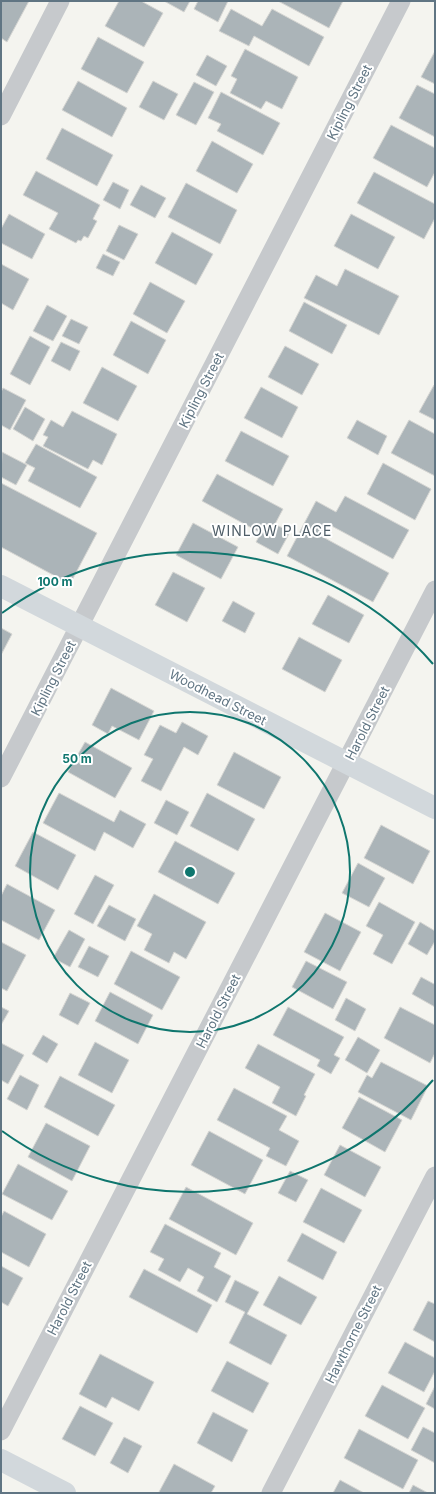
<svg xmlns="http://www.w3.org/2000/svg" width="436" height="1494" font-family="Inter,sans-serif">
  <rect width="100%" height="100%" fill="#f4f4ef"/>
  <path fill="#abb4b8" stroke="#d5d5d2" d="M 1,1 L 29,1 L 7,42 L 1,38 Z
    M 119,1 L 141,1 L 163,13 L 144,47 L 105,26 Z
    M 164,1 L 190,1 L 184,12 Z
    M 198,1 L 228,1 L 218,22 L 194,9 Z
    M 278,1 L 343,1 L 329,28 Z
    M 231,9 L 262,26 L 272,9 L 324,37 L 309,66 L 254,36 L 249,46 L 219,31 Z
    M 98,37 L 144,62 L 127,93 L 81,69 Z
    M 245,49 L 298,77 L 282,109 L 266,101 L 261,109 L 230,93 L 237,79 L 231,76 Z
    M 435,51 L 435,84 L 421,77 Z
    M 207,55 L 227,66 L 216,86 L 196,75 Z
    M 78,81 L 127,108 L 112,137 L 62,110 Z
    M 153,81 L 178,94 L 164,120 L 139,107 Z
    M 194,82 L 214,92 L 196,125 L 176,115 Z
    M 417,85 L 435,94 L 435,137 L 399,118 Z
    M 221,92 L 280,123 L 263,155 L 217,131 L 221,124 L 208,118 Z
    M 391,125 L 435,148 L 435,172 L 427,187 L 373,158 Z
    M 62,128 L 113,155 L 97,186 L 46,159 Z
    M 212,141 L 253,164 L 237,193 L 196,171 Z
    M 36,171 L 100,205 L 93,219 L 97,221 L 88,238 L 84,236 L 81,241 L 78,240 L 76,243 L 49,229 L 58,213 L 23,195 Z
    M 374,172 L 435,204 L 435,218 L 424,239 L 357,203 Z
    M 113,182 L 129,190 L 120,209 L 103,200 Z
    M 186,183 L 237,210 L 220,244 L 168,217 Z
    M 141,185 L 166,198 L 155,218 L 130,205 Z
    M 9,214 L 45,234 L 32,259 L 1,243 L 1,229 Z
    M 351,214 L 395,237 L 378,269 L 334,246 Z
    M 119,225 L 138,234 L 124,260 L 106,251 Z
    M 172,232 L 213,254 L 196,285 L 155,263 Z
    M 103,254 L 120,262 L 113,276 L 96,268 Z
    M 1,264 L 29,279 L 13,310 L 1,303 Z
    M 345,269 L 399,296 L 379,335 L 304,298 L 316,275 L 337,286 Z
    M 150,282 L 185,301 L 167,333 L 133,314 Z
    M 304,302 L 347,325 L 332,354 L 289,331 Z
    M 47,305 L 67,316 L 53,341 L 33,331 Z
    M 71,319 L 88,327 L 79,344 L 62,336 Z
    M 131,321 L 166,340 L 148,374 L 113,355 Z
    M 30,336 L 50,347 L 30,385 L 10,374 Z
    M 61,342 L 80,351 L 70,371 L 51,361 Z
    M 285,346 L 319,364 L 302,395 L 268,377 Z
    M 102,367 L 137,386 L 118,421 L 83,403 Z
    M 434,385 L 435,386 L 435,420 L 419,412 Z
    M 261,387 L 298,407 L 282,438 L 244,418 Z
    M 3,388 L 26,400 L 10,430 L 1,425 L 1,392 Z
    M 25,407 L 45,419 L 33,441 L 13,429 Z
    M 72,411 L 117,434 L 102,465 L 93,460 L 88,469 L 43,446 L 48,437 L 43,435 L 51,420 L 63,427 Z
    M 357,420 L 387,436 L 378,455 L 347,438 Z
    M 409,420 L 435,434 L 435,476 L 391,453 Z
    M 241,431 L 289,456 L 273,486 L 225,461 Z
    M 36,444 L 97,477 L 80,508 L 28,481 L 35,468 L 25,463 Z
    M 2,452 L 27,465 L 16,485 L 1,477 Z
    M 383,463 L 431,489 L 415,520 L 367,494 Z
    M 217,474 L 283,509 L 275,524 L 290,532 L 278,554 L 256,542 L 261,533 L 202,501 Z
    M 1,483 L 97,533 L 70,584 L 1,547 Z
    M 345,496 L 409,530 L 393,559 L 328,524 L 321,536 L 389,573 L 373,602 L 287,556 L 316,501 L 336,512 Z
    M 193,523 L 238,547 L 221,579 L 176,555 Z
    M 173,572 L 205,588 L 187,622 L 155,605 Z
    M 328,595 L 364,615 L 349,643 L 312,624 Z
    M 233,601 L 255,613 L 245,633 L 222,621 Z
    M 1,628 L 12,634 L 1,655 Z
    M 299,637 L 342,660 L 325,692 L 282,669 Z
    M 111,688 L 154,711 L 139,740 L 112,726 L 108,734 L 92,725 Z
    M 182,722 L 208,736 L 198,755 L 184,747 L 161,791 L 141,781 L 153,759 L 144,755 L 160,725 L 176,733 Z
    M 85,742 L 132,768 L 115,798 L 68,772 Z
    M 234,752 L 281,777 L 264,809 L 217,785 Z
    M 59,793 L 114,822 L 120,810 L 146,824 L 133,848 L 104,832 L 95,851 L 43,823 Z
    M 207,793 L 255,819 L 238,851 L 190,826 Z
    M 166,800 L 189,812 L 177,835 L 154,823 Z
    M 381,825 L 430,851 L 413,884 L 364,858 Z
    M 33,832 L 76,855 L 58,890 L 15,866 Z
    M 175,841 L 235,873 L 218,904 L 158,872 Z
    M 358,863 L 385,878 L 369,907 L 342,893 Z
    M 95,875 L 114,885 L 93,924 L 74,914 Z
    M 7,884 L 55,910 L 39,940 L 1,920 L 1,896 Z
    M 154,894 L 206,922 L 186,959 L 174,952 L 169,963 L 144,950 L 152,934 L 137,926 Z
    M 379,902 L 415,922 L 392,964 L 373,954 L 383,935 L 366,926 Z
    M 109,905 L 136,919 L 125,941 L 97,926 Z
    M 325,913 L 361,932 L 340,971 L 304,952 Z
    M 420,922 L 435,931 L 435,941 L 427,955 L 408,944 Z
    M 69,930 L 85,939 L 70,967 L 53,958 Z
    M 1,942 L 26,955 L 7,991 L 1,988 Z
    M 89,946 L 109,956 L 98,977 L 78,967 Z
    M 131,951 L 180,977 L 162,1010 L 114,984 Z
    M 306,961 L 347,982 L 333,1009 L 292,987 Z
    M 421,977 L 434,984 L 435,983 L 435,1007 L 412,994 Z
    M 110,992 L 153,1015 L 138,1044 L 95,1021 Z
    M 70,993 L 90,1003 L 78,1025 L 59,1015 Z
    M 346,998 L 366,1009 L 355,1031 L 335,1020 Z
    M 1,1007 L 9,1011 L 1,1025 Z
    M 288,1007 L 344,1037 L 334,1055 L 340,1058 L 331,1074 L 317,1066 L 320,1060 L 273,1035 Z
    M 400,1007 L 435,1025 L 435,1053 L 430,1063 L 384,1038 Z
    M 43,1035 L 58,1044 L 47,1063 L 32,1054 Z
    M 358,1037 L 380,1050 L 367,1073 L 345,1060 Z
    M 95,1042 L 129,1060 L 112,1093 L 78,1075 Z
    M 1,1043 L 24,1055 L 8,1084 L 1,1080 Z
    M 258,1044 L 315,1074 L 304,1095 L 306,1096 L 296,1116 L 272,1103 L 280,1087 L 245,1068 Z
    M 381,1062 L 428,1086 L 411,1120 L 358,1092 L 367,1075 L 372,1078 Z
    M 20,1075 L 39,1085 L 27,1110 L 7,1099 Z
    M 60,1076 L 115,1105 L 98,1136 L 44,1107 Z
    M 234,1088 L 287,1116 L 279,1130 L 299,1141 L 286,1166 L 266,1156 L 270,1148 L 217,1120 Z
    M 359,1097 L 402,1120 L 385,1152 L 342,1128 Z
    M 46,1123 L 90,1146 L 72,1181 L 28,1157 Z
    M 209,1131 L 263,1160 L 245,1194 L 191,1165 Z
    M 340,1145 L 381,1167 L 365,1197 L 324,1175 Z
    M 18,1164 L 68,1191 L 52,1220 L 2,1194 Z
    M 290,1171 L 308,1180 L 296,1202 L 278,1193 Z
    M 186,1187 L 253,1223 L 236,1255 L 169,1219 Z
    M 321,1188 L 362,1210 L 344,1243 L 303,1222 Z
    M 4,1211 L 46,1234 L 29,1267 L 1,1252 L 1,1217 Z
    M 165,1224 L 221,1253 L 214,1267 L 231,1276 L 217,1302 L 197,1291 L 204,1277 L 188,1268 L 180,1282 L 158,1270 L 164,1259 L 150,1252 Z
    M 302,1233 L 337,1252 L 323,1280 L 287,1261 Z
    M 1,1266 L 23,1278 L 8,1306 L 1,1302 Z
    M 144,1269 L 212,1305 L 197,1333 L 129,1297 Z
    M 279,1276 L 317,1297 L 301,1325 L 263,1305 Z
    M 235,1280 L 259,1292 L 247,1314 L 287,1335 L 271,1365 L 229,1343 L 245,1312 L 225,1302 Z
    M 428,1301 L 435,1304 L 435,1342 L 413,1330 Z
    M 405,1342 L 435,1358 L 435,1371 L 424,1392 L 388,1373 Z
    M 100,1354 L 154,1382 L 139,1411 L 112,1397 L 106,1408 L 79,1394 Z
    M 227,1361 L 269,1383 L 253,1413 L 211,1391 Z
    M 382,1385 L 425,1408 L 408,1439 L 365,1416 Z
    M 435,1386 L 435,1409 L 426,1404 Z
    M 80,1406 L 113,1423 L 95,1456 L 62,1439 Z
    M 213,1412 L 248,1430 L 232,1462 L 197,1443 Z
    M 423,1427 L 435,1433 L 435,1463 L 411,1450 Z
    M 359,1429 L 418,1460 L 403,1489 L 344,1458 Z
    M 124,1437 L 142,1446 L 128,1473 L 110,1463 Z
    M 174,1464 L 215,1486 L 211,1493 L 161,1493 L 159,1492 Z
    M 340,1480 L 364,1493 L 333,1493 Z
    M 413,1485 L 428,1493 L 409,1493 Z"/>
  <g fill="none" stroke-linecap="round" stroke-linejoin="round">
    <path stroke="#c6c9cc" stroke-width="19" d="M 1,116 L 60,1
      M 1,778 L 401,1
      M 1,1431 L 435,590
      M 271,1493 L 435,1176"/>
    <path stroke="#d2d8dc" stroke-width="22" d="M 1,586 L 435,808
      M 1,1460 L 65,1493"/>
  </g>
  <g fill="none" stroke="#0f766e" stroke-width="2">
    <circle cx="190" cy="872" r="160"/>
    <path d="M433 1080A320 320 0 0 1 2 1131M2 613A320 320 0 0 1 433 664"/>
  </g>
  <g text-anchor="middle" dominant-baseline="central" stroke-width="4" stroke-linejoin="round" paint-order="stroke">
    <g font-size="13" fill="#607583" stroke="#fff">
      <text transform="translate(349 102) rotate(-63)">Kipling Street</text>
      <text transform="translate(201 390) rotate(-63)">Kipling Street</text>
      <text transform="translate(53 678) rotate(-63)">Kipling Street</text>
      <text transform="translate(218 697) rotate(27)">Woodhead Street</text>
      <text transform="translate(367 723) rotate(-63)">Harold Street</text>
      <text transform="translate(218 1011) rotate(-63)">Harold Street</text>
      <text transform="translate(69 1298) rotate(-63)">Harold Street</text>
      <text transform="translate(353 1334) rotate(-63)">Hawthorne Street</text>
    </g>
    <g font-size="14" letter-spacing="1" fill="#4f5e68" stroke="#fff">
      <text x="272" y="530">WINLOW PLACE</text>
    </g>
  </g>
  <circle cx="190" cy="872" r="6" fill="#0f766e" stroke="#fff" stroke-width="2"/>
  <g font-size="12" text-anchor="middle" font-weight="bold" fill="#0f766e" stroke="#fff" stroke-width="4" stroke-linejoin="round" paint-order="stroke">
    <text x="55" y="586">100 m</text>
    <text x="77" y="763">50 m</text>
  </g>
  <rect width="436" height="1494" fill="none" stroke="#607583" stroke-width="4"/>
</svg>
